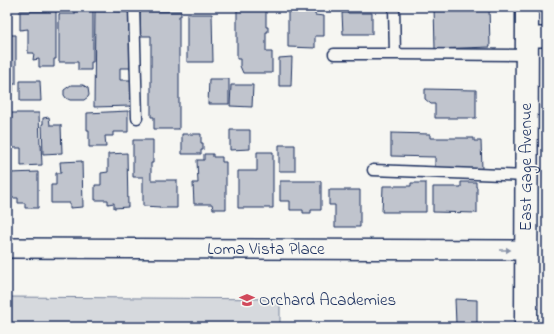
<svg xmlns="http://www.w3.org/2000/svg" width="554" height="334" font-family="'Indie Flower',sans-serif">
  <rect width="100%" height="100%" fill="#f6f6f2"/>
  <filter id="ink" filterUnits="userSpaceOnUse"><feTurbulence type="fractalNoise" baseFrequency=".025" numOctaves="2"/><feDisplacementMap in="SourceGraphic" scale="8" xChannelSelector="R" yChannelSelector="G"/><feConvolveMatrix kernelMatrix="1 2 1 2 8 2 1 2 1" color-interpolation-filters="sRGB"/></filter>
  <g filter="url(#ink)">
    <path fill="#d6d9dd" stroke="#78849e" d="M 7,297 L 280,299 L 280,327 L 7,327 Z"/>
    <path fill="#c0c4cd" stroke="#1b2f5e" d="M 434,7 L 489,7 L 490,47 L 435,49 Z
      M 237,8 L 266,8 L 266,27 L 268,27 L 268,32 L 266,32 L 266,52 L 272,52 L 272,73 L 243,73 L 240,66 L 240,59 L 237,59 Z
      M 299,8 L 315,8 L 315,15 L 324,16 L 324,36 L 315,36 L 315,48 L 288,47 L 288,10 L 298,10 Z
      M 75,10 L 93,11 L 93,62 L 91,62 L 91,70 L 78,70 L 78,62 L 59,62 L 59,14 L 75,14 Z
      M 20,11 L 56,11 L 56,59 L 54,59 L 54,67 L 39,67 L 39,59 L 33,60 L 34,53 L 28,53 L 28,29 L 20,30 Z
      M 95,11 L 132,12 L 131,60 L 130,60 L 130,68 L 120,68 L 120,80 L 131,80 L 131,106 L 94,107 Z
      M 140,11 L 181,11 L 181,16 L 179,16 L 179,129 L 154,129 L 154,117 L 151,117 L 151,36 L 140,36 Z
      M 342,13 L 372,13 L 372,34 L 343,34 Z
      M 187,14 L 212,14 L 213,62 L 187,62 Z
      M 7,35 L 16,35 L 16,84 L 13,84 L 13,92 L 7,92 Z
      M 292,57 L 291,86 L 279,86 L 279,58 Z
      M 209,79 L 229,79 L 229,104 L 208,104 Z
      M 20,81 L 40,81 L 41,101 L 20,101 Z
      M 71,85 L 83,85 L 88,88 L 89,95 L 88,97 L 84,100 L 70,100 L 66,98 L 64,95 L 64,90 Z
      M 231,85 L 253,85 L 252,107 L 230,106 Z
      M 425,89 L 476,90 L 476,118 L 435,118 L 435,104 L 431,104 L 425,99 Z
      M 128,111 L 128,132 L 113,132 L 113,136 L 105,136 L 106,147 L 89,147 L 89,130 L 87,130 L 87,113 Z
      M 7,113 L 39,113 L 40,144 L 41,144 L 42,165 L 21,166 L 21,148 L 7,148 Z
      M 49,117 L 50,125 L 61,125 L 62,153 L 43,154 L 42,124 L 43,124 L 43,118 Z
      M 230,130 L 250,130 L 250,149 L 230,150 Z
      M 391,133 L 430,134 L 430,138 L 474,138 L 474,141 L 481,141 L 482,169 L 435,169 L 435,157 L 391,156 Z
      M 182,134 L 201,134 L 201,143 L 203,143 L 203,150 L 201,150 L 201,154 L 182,154 Z
      M 133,140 L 153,140 L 153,163 L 151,163 L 151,180 L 177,180 L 177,208 L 160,208 L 160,207 L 143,206 L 143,177 L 133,177 Z
      M 279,145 L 295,145 L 295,171 L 279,171 Z
      M 257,152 L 273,152 L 273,208 L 238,208 L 238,171 L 257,171 Z
      M 127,153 L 128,207 L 114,208 L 114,203 L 108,204 L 108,200 L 95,200 L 95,185 L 101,185 L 101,173 L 108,172 L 108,154 Z
      M 204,154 L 213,154 L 213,157 L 222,157 L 222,162 L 226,162 L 226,209 L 213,209 L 212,204 L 194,204 L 193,183 L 198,183 L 197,160 L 204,160 Z
      M 82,161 L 83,207 L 70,208 L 70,203 L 51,203 L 51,185 L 56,185 L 56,173 L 61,173 L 60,162 Z
      M 38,172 L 38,208 L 25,208 L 25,203 L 18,203 L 18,198 L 7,198 L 7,185 L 11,185 L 10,173 Z
      M 280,181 L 321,181 L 321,210 L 311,210 L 311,213 L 303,213 L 303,210 L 290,210 L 290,201 L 280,201 Z
      M 461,182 L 476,182 L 476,187 L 477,187 L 477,213 L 433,212 L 433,187 L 461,187 Z
      M 411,183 L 426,183 L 426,212 L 382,212 L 383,186 L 411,186 Z
      M 329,190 L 360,190 L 360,227 L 335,227 L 335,205 L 329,205 Z
      M 455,299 L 477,300 L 477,327 L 453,327 L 456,324 Z"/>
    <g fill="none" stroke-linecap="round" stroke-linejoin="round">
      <g stroke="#1b2f5e" stroke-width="13">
        <path id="service" d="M 134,7 L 137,118
          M 394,7 L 395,54
          M 334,54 L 395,54 L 527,55
          M 373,170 L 526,176"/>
      </g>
      <g stroke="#1b2f5e" stroke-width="22">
        <path id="minor" d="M 527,37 L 547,37
          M 7,248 L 526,250"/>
      </g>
      <g stroke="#1b2f5e" stroke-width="25">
        <path id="secondary" d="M 526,327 L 527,7"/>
      </g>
      <use href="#service" stroke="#f6f6f2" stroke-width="10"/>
      <use href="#minor" stroke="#f6f6f2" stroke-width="19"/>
      <use href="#secondary" stroke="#f6f6f2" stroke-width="22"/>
    </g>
    <defs><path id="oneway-solid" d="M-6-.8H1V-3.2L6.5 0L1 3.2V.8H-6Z"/></defs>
    <use fill="#8892a8" href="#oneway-solid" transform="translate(505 250)"/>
  </g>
  <defs>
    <g id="school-bare" transform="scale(1.2)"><path d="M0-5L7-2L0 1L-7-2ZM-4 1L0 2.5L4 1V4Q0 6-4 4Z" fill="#d1495b" stroke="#f6f6f2" stroke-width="2.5" paint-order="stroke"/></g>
  </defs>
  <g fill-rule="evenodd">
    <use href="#school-bare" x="247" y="300"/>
  </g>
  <g text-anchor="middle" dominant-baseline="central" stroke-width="3.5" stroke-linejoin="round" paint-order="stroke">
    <g font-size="17" fill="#1b2f5e" stroke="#f6f6f2">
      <text transform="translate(526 167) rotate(-90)">East Gage Avenue</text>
      <text x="266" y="249">Loma Vista Place</text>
    </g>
    <g font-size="17" fill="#1b2f5e" stroke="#f6f6f2" text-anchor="start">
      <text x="259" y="300">Orchard Academies</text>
    </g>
  </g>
  <rect width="554" height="334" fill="none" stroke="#f6f6f2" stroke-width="24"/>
  <rect x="12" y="12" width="530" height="310" fill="none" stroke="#1b2f5e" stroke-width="1.5" filter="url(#ink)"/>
</svg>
